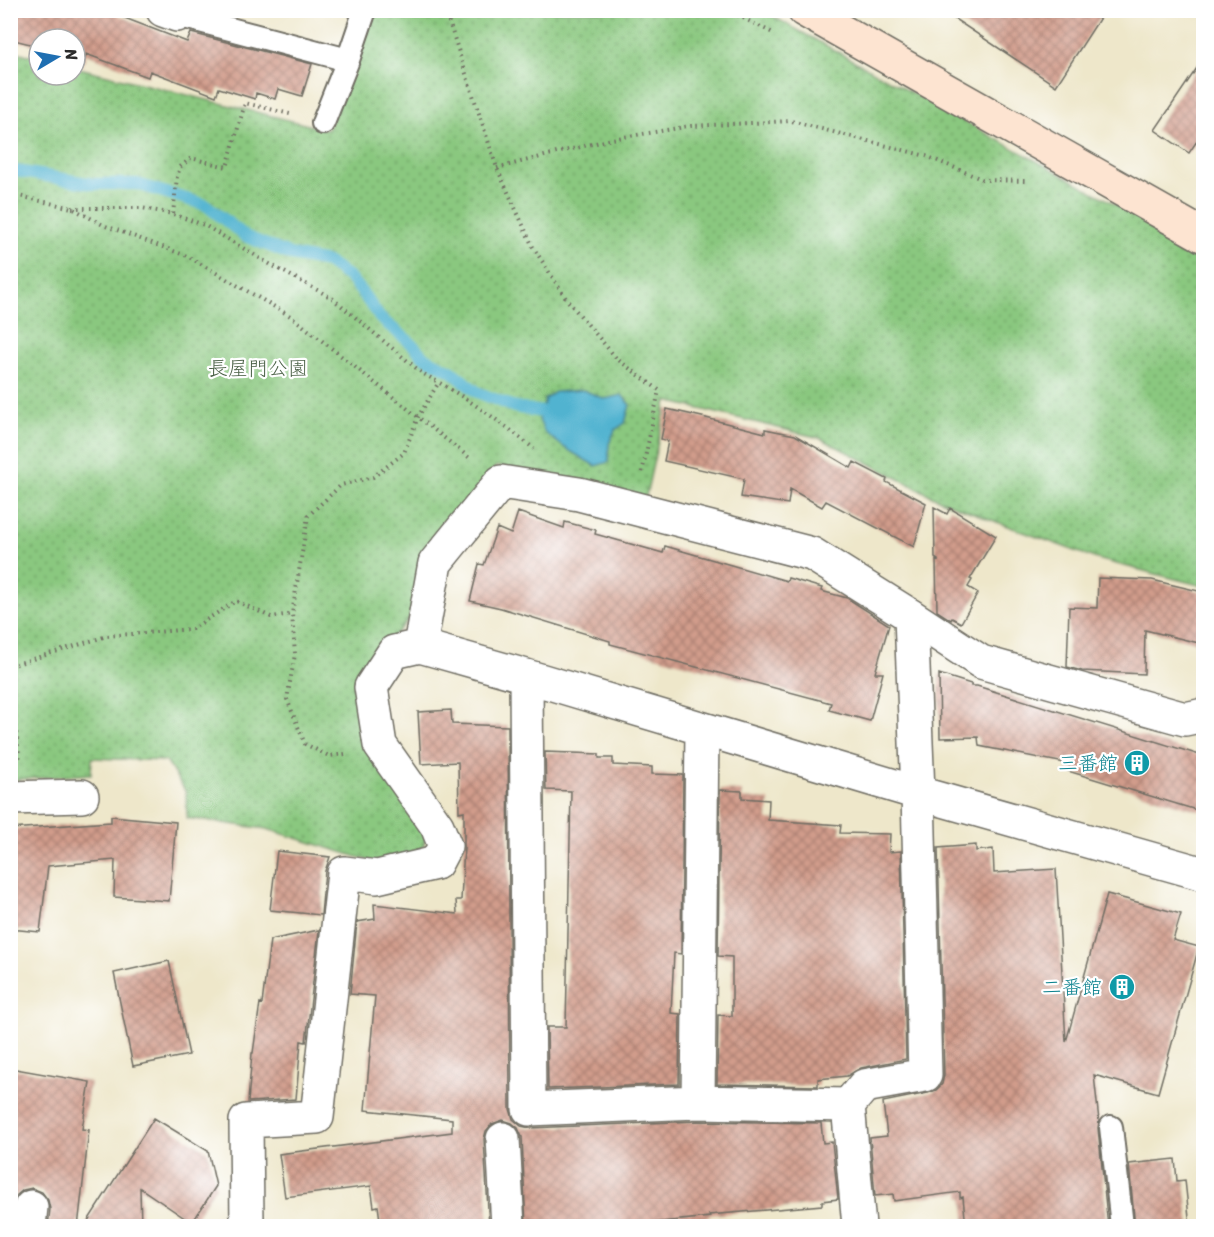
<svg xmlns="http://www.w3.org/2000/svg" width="1214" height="1237" font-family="Sriracha,'Klee One',sans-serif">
  <defs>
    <pattern id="park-dots" width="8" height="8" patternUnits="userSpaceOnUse" patternTransform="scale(1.5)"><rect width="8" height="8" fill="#8ac87f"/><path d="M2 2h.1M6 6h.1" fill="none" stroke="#71a368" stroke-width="1.8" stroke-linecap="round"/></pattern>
    <pattern id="building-cross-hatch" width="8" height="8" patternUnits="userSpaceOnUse" patternTransform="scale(1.5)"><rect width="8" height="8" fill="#d19c8b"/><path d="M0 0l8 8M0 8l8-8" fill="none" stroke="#aa7f72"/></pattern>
  </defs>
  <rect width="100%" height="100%" fill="#fff"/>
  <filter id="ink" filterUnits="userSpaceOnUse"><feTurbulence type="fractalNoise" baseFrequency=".0167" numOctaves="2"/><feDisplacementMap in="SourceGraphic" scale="12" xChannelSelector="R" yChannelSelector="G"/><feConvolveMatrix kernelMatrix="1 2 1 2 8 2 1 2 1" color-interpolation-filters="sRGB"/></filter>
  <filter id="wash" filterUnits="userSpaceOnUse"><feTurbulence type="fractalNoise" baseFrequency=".008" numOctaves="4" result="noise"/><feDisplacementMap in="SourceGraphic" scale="24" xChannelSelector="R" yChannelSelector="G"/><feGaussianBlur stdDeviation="1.35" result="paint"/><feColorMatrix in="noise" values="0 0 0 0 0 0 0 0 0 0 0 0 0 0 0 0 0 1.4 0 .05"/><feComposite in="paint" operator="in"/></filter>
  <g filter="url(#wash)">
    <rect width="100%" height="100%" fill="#eee7ca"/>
    <path fill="url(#park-dots)" stroke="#5a7a55" stroke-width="1.5" d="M 375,11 L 763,11 L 1203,252 L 1203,586 L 1097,559 L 1010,527 L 940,500 L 820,438 L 667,401 L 645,500 L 496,466 L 419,565 L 409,619 L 382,649 L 359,686 L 426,836 L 421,855 L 380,864 L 267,829 L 187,818 L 186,792 L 166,761 L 92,758 L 91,774 L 11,780 L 10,50 L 39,58 L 39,75 L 75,75 L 75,67 L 328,130 Z"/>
    <path fill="#51b3d0" stroke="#3e6f7e" stroke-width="1.5" d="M 583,390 L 605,399 L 622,395 L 630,405 L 625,423 L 615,430 L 609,444 L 609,462 L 595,466 L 565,448 L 545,433 L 539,420 L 545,399 L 555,392 Z"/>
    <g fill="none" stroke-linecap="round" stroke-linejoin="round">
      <path stroke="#51b3d0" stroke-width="12" d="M 10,170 L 93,184 L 137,184 L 206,205 L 245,236 L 291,255 L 327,262 L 349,277 L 364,295 L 380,318 L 411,343 L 424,357 L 451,371 L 477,392 L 514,407 L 542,412"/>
    </g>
    <g id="blocks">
      <path fill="url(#building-cross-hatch)" d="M 10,10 L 104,10 L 187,42 L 191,33 L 312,64 L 302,96 L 278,89 L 275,99 L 256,93 L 255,99 L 219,88 L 216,96 L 150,71 L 148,77 L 86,54 L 83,66 L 75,64 L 75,39 L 39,39 L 39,54 L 36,53 L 38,46 L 10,39 Z
        M 941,10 L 1105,10 L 1056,86 Z
        M 1203,59 L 1203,132 L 1189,153 L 1155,130 Z
        M 667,409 L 702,417 L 765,433 L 765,429 L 795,435 L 851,468 L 854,462 L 887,479 L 886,482 L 926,503 L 914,547 L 826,501 L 822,507 L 790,489 L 788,504 L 741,497 L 744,479 L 664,461 L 668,441 L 661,439 Z
        M 934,507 L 947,514 L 950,508 L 996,536 L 970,579 L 972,580 L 968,587 L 978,593 L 961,623 L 952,618 L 951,620 L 937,611 L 936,560 L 938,561 L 938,560 L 935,558 Z
        M 518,512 L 564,528 L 565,522 L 596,530 L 595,534 L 663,553 L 665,546 L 787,581 L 788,578 L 822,588 L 821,591 L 847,598 L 889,625 L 875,673 L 883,673 L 870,721 L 829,710 L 831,703 L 610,644 L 610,641 L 501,608 L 470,601 L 479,564 L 484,565 L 497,528 L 511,534 Z
        M 1098,578 L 1152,580 L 1203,592 L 1203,644 L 1145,630 L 1144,674 L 1082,671 L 1067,667 L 1069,607 L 1097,608 Z
        M 939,674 L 971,684 L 971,686 L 977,686 L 1203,756 L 1203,812 L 1068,771 L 1070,764 L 979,746 L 978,737 L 940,738 Z
        M 451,710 L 452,724 L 508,726 L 510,1109 L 513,1119 L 521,1126 L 530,1128 L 698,1121 L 821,1123 L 823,1143 L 832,1142 L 838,1199 L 822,1201 L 822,1205 L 709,1215 L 710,1217 L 642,1224 L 643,1227 L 526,1227 L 522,1137 L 518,1128 L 512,1123 L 503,1120 L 492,1124 L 486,1131 L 484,1139 L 489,1227 L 450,1227 L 450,1222 L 409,1227 L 381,1227 L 378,1206 L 374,1207 L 371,1186 L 285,1197 L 279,1154 L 452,1132 L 452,1119 L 365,1110 L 375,996 L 350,994 L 357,922 L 375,919 L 374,904 L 457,914 L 456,900 L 461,900 L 464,847 L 464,811 L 459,812 L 458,762 L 421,764 L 418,712 Z
        M 545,752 L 599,754 L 599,758 L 613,758 L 613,765 L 652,767 L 652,774 L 683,775 L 681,954 L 674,953 L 671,1013 L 680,1014 L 679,1084 L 548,1089 L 547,1027 L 566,1027 L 571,791 L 546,790 Z
        M 720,790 L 742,791 L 742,798 L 769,800 L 768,820 L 841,825 L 840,833 L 890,834 L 889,852 L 901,851 L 906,1059 L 861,1068 L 847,1076 L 818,1079 L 818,1086 L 717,1084 L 718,1015 L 732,1016 L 732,957 L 718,956 Z
        M 111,816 L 176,822 L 169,901 L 114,897 L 115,860 L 48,866 L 40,932 L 10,929 L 10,829 L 111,822 Z
        M 976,845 L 976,851 L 993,849 L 994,873 L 1056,869 L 1066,1042 L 1107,894 L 1181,914 L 1173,940 L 1199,947 L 1158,1093 L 1094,1075 L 1099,1121 L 1098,1128 L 1108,1227 L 966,1227 L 963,1197 L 960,1198 L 960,1192 L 894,1201 L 893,1194 L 875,1196 L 870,1138 L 887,1136 L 883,1102 L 928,1093 L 936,1090 L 942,1084 L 944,1075 L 938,848 Z
        M 277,851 L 330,857 L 325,871 L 321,915 L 270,910 Z
        M 319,930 L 306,1042 L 301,1041 L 296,1099 L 248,1102 L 252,1053 L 253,1053 L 260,1003 L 262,1004 L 270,940 Z
        M 169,961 L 189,1055 L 133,1066 L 114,973 Z
        M 10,1068 L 90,1082 L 82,1129 L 89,1130 L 78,1227 L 48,1227 L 50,1209 L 48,1200 L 42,1192 L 32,1188 L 23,1190 L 16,1196 L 12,1205 L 10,1223 Z
        M 154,1118 L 208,1151 L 216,1186 L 192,1223 L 140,1188 L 141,1227 L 84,1227 Z
        M 1175,1159 L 1177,1181 L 1185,1180 L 1190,1227 L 1135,1227 L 1129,1164 Z"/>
    </g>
  </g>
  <g filter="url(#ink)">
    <use href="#blocks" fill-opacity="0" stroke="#6f6d63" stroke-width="1.5"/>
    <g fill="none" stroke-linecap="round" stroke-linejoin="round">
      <g stroke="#6f6d63" stroke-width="26">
        <path id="lane" d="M 177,15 L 348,60
          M 323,123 L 348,60 L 365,10
          M 1111,1127 L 1122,1226"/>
      </g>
      <g stroke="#6f6d63" stroke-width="36">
        <path id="street" d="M 163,10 L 177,15
          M 911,616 L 981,662 L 1185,719 L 1204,715
          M 420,646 L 435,563 L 501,482 L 579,494 L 812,554 L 911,616 L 918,793 L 925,1075 L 864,1086 L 848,1105 L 859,1226
          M 526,676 L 529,1109 L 698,1102 L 702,729
          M 10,798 L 82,796
          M 698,1102 L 848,1105
          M 503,1139 L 508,1226
          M 29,1226 L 31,1207
          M 247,1226 L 246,1121 L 317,1117 L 344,873 L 377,877 L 436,863 L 445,846 L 437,826 L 380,745 L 371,687 L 394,652 L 420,646 L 526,676 L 918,793 L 1204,874"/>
      </g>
      <g stroke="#6f6d63" stroke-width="36">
        <path id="secondary" d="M 804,10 L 1204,236"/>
      </g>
      <path stroke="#6f6d63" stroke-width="4" stroke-dasharray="1.5 4.5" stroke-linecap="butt" d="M 445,10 L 497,168 L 533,247 L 567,300 L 617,359 L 659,390 L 642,473
        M 727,10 L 775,34
        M 497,168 L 612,139 L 691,126 L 791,121 L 926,156 L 984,180 L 1028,181
        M 10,194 L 72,208 L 103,225 L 187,256 L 292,317 L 471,459
        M 72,208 L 142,208 L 173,214 L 204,225 L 273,266 L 332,298 L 422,373 C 459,393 501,421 534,449
        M 173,214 L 177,177 L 180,167 L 191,158 L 227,167 L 245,103 L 294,115
        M 10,666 L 107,636 L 192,629 L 236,601 L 271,617 L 292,614
        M 10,685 L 20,761
        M 345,754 L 329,756 L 305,744 L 287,699 L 295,654 L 292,614 L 308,516 L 341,485 L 373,477 L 404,453 L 418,417 L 439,382"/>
      <use href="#lane" stroke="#fff" stroke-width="22"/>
      <use href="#street" stroke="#fff" stroke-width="33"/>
      <use href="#secondary" stroke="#fde4d1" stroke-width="33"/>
    </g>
  </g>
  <defs>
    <g id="building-disc" transform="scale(1.35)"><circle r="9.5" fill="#0f9aa8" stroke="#fff"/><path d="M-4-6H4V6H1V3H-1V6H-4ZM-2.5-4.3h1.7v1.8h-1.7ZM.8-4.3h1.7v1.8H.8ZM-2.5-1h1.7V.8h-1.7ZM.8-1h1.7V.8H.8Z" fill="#fff"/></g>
  </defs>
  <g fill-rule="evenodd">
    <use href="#building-disc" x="1137" y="763"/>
    <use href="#building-disc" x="1122" y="987"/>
  </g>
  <g text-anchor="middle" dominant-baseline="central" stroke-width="4.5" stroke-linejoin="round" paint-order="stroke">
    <g font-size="20" fill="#4c6248" stroke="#fff">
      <text x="258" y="368">長屋門公園</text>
    </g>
    <g font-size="20" fill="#0d838f" stroke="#fff" text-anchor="end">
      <text x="1118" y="763">三番館</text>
      <text x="1102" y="987">二番館</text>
    </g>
  </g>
  <rect width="1214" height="1237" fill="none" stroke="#fff" stroke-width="36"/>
  <g transform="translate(57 57) rotate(80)"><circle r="28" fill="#ffffff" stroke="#aaaaaa" stroke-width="1.5"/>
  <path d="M0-4.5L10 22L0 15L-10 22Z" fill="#1f6fb2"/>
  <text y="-9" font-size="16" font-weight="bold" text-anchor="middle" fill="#2b2b2b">N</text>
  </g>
</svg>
